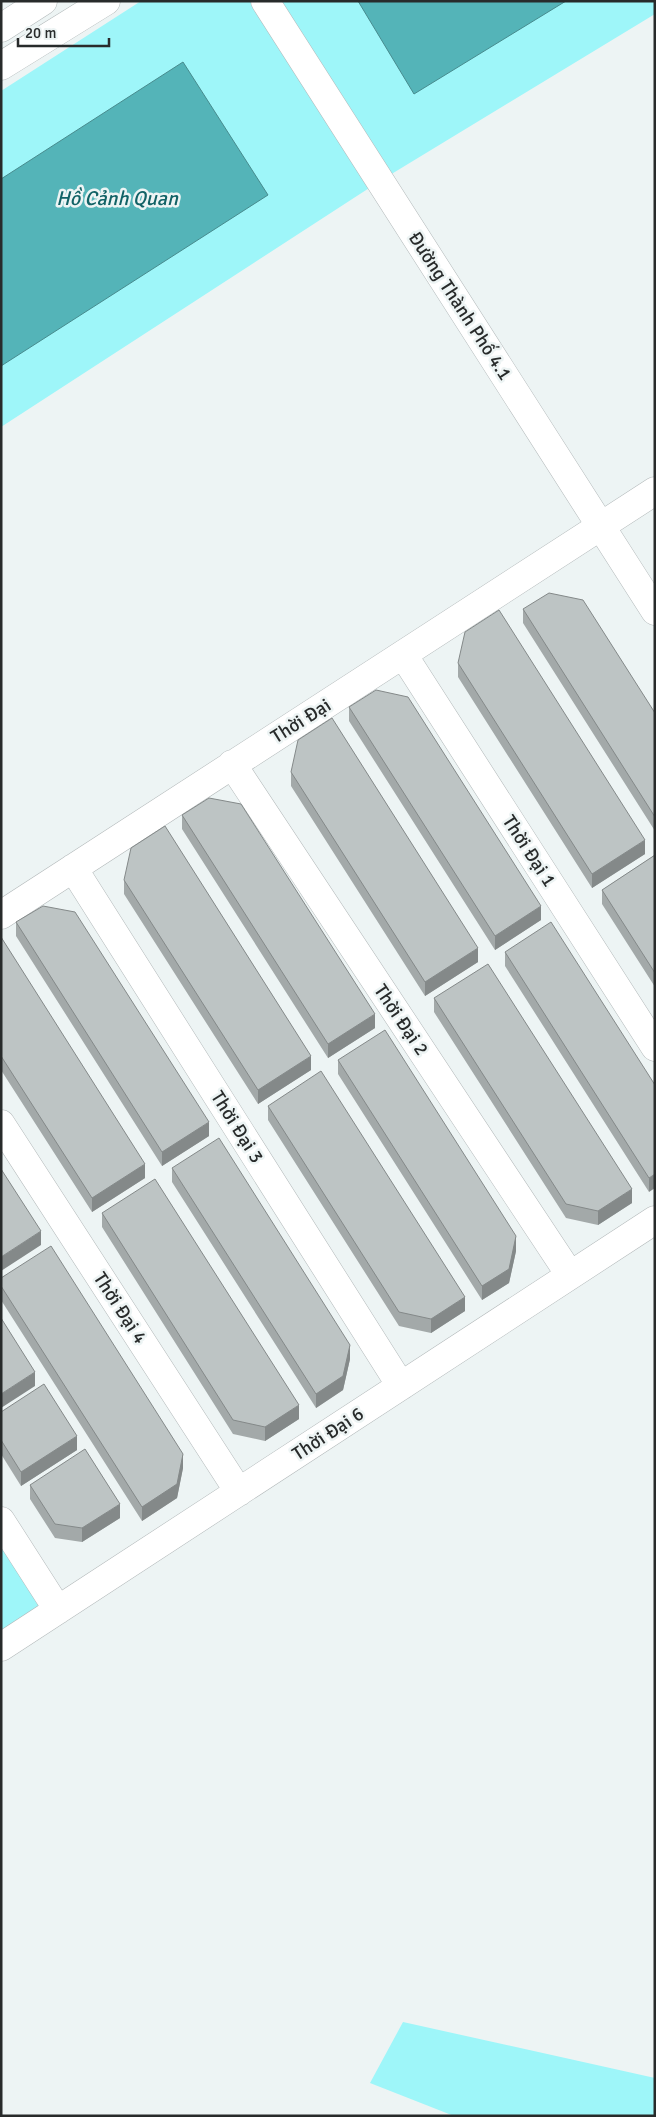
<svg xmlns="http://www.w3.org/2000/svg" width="656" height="2117" font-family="Signika,sans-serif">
  <rect width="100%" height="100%" fill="#edf4f4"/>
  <path fill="#9ef6f9" d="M 141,1 L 655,1 L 655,14 L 380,181 L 1,427 L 1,91 Z
    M 1,1521 L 58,1610 L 1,1647 Z
    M 403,2022 L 655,2078 L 655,2116 L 454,2116 L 370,2083 Z"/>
  <path fill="#54b4b8" stroke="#478b8e" d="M 358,1 L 566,1 L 414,94 Z
    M 183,62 L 268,195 L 1,366 L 1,179 Z"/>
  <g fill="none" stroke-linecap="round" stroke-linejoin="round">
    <g stroke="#b3b9ba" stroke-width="29">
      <path id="minor" d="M 404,656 L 655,1047
        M 232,764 L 570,1275
        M 73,868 L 401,1386
        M 1,915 L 655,491
        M 1,1124 L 239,1492
        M 1,1521 L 58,1610
        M 1,1647 L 655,1220"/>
    </g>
    <g stroke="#b3b9ba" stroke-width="29">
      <path id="tertiary" d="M 265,1 L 655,611"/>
    </g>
    <g stroke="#b3b9ba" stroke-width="29">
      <path id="trunk" d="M 1,28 L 43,1
        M 1,66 L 106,1"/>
    </g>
    <use href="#minor" stroke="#fff" stroke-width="28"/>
    <use href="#tertiary" stroke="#fff" stroke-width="28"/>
    <use href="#trunk" stroke="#fff" stroke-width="28"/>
  </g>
  <path fill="#a3a9a9" d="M 523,609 L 655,713 L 655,831 L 523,623 Z
    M 458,663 L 645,854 L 592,888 L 458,677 Z
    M 349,707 L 541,920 L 495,950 L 349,721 Z
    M 291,772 L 478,962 L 425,996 L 291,786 Z
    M 182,815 L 375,1028 L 328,1058 L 182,829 Z
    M 655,855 L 655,987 L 602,904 L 602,890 Z
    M 124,880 L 311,1070 L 258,1104 L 124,894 Z
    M 16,922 L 209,1136 L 162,1166 L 16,936 Z
    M 1,937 L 145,1178 L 92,1212 L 1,1070 Z
    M 505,952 L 655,1085 L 649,1192 L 505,966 Z
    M 434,998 L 632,1203 L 598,1225 L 566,1218 L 434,1012 Z
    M 338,1060 L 516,1251 L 509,1283 L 482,1300 L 338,1074 Z
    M 268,1106 L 465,1311 L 431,1333 L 399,1326 L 268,1120 Z
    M 172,1168 L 350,1359 L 343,1390 L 316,1408 L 172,1182 Z
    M 102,1213 L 299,1419 L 265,1441 L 233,1434 L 102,1227 Z
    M 1,1278 L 183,1468 L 177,1498 L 142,1521 L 1,1300 Z
    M 1,1412 L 77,1450 L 21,1486 L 1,1454 Z
    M 30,1485 L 120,1518 L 82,1542 L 55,1538 L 30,1499 Z"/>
  <path fill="#848989" d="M 645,840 L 645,854 L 592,888 L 592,874 Z
    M 541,906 L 541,920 L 495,950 L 495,936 Z
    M 478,948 L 478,962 L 425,996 L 425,982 Z
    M 375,1014 L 375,1028 L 328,1058 L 328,1044 Z
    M 311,1056 L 311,1070 L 258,1104 L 258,1090 Z
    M 209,1122 L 209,1136 L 162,1166 L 162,1152 Z
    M 145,1164 L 145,1178 L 92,1212 L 92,1198 Z
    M 655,1174 L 655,1188 L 649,1192 L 649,1178 Z
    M 632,1189 L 632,1203 L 598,1225 L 598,1211 Z
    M 41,1231 L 41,1245 L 1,1271 L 1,1257 Z
    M 516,1236 L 516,1251 L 509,1283 L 482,1300 L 482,1286 Z
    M 465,1297 L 465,1311 L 431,1333 L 431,1319 Z
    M 350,1345 L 350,1359 L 343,1390 L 316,1408 L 316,1394 Z
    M 35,1372 L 35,1386 L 1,1408 L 1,1394 Z
    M 299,1405 L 299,1419 L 265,1441 L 265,1427 Z
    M 77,1436 L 77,1450 L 21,1486 L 21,1472 Z
    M 183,1454 L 183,1468 L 177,1498 L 142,1521 L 142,1507 Z
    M 120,1504 L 120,1518 L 82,1542 L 82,1528 Z"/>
  <path fill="#bdc4c4" stroke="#848989" d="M 549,593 L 583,600 L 655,713 L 655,817 L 523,609 Z
    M 499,610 L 645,840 L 592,874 L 458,663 L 465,632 Z
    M 376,690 L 408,697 L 541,906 L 495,936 L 349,707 Z
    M 332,718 L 478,948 L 425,982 L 291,772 L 298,740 Z
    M 209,798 L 241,804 L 375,1014 L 328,1044 L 182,815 Z
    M 165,826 L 311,1056 L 258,1090 L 124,880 L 131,848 Z
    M 655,855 L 655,973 L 602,890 Z
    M 43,906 L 75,912 L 209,1122 L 162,1152 L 16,922 Z
    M 551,922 L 655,1085 L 655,1174 L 649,1178 L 505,952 Z
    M 1,937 L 145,1164 L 92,1198 L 1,1056 Z
    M 488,964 L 632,1189 L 598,1211 L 566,1204 L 434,998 Z
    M 385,1030 L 516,1236 L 509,1269 L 482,1286 L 338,1060 Z
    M 321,1071 L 465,1297 L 431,1319 L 399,1312 L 268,1106 Z
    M 219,1138 L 350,1345 L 343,1376 L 316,1394 L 172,1168 Z
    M 1,1169 L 41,1231 L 1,1257 Z
    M 155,1179 L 299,1405 L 265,1427 L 233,1420 L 102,1213 Z
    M 51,1246 L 183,1454 L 177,1484 L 142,1507 L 1,1286 L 1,1278 Z
    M 1,1318 L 35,1372 L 1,1394 Z
    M 44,1384 L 77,1436 L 21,1472 L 1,1440 L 1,1412 Z
    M 85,1449 L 120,1504 L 82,1528 L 55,1524 L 30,1485 Z"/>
  <g text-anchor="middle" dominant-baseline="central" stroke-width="5" stroke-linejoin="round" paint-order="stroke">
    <g font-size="19" fill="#282b2b" stroke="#edf4f4">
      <text transform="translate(460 306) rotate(57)">Đường Thành Phố 4.1</text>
      <text transform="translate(301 721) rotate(-32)">Thời Đại</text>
      <text transform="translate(529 851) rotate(57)">Thời Đại 1</text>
      <text transform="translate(401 1020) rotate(56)">Thời Đại 2</text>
      <text transform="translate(237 1127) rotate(58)">Thời Đại 3</text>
      <text transform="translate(120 1308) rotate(57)">Thời Đại 4</text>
      <text transform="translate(328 1434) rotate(-33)">Thời Đại 6</text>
    </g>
    <g font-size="20" font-style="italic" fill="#116266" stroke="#edf4f4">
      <text x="117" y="198">Hồ Cảnh Quan</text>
    </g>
  </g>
  <rect width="656" height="2117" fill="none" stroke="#282b2b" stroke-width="5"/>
  <path d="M18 38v8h91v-8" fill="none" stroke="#282b2b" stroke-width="2.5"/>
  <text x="25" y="38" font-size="15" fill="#282b2b" stroke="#edf4f4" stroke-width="4" paint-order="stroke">20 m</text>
</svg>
